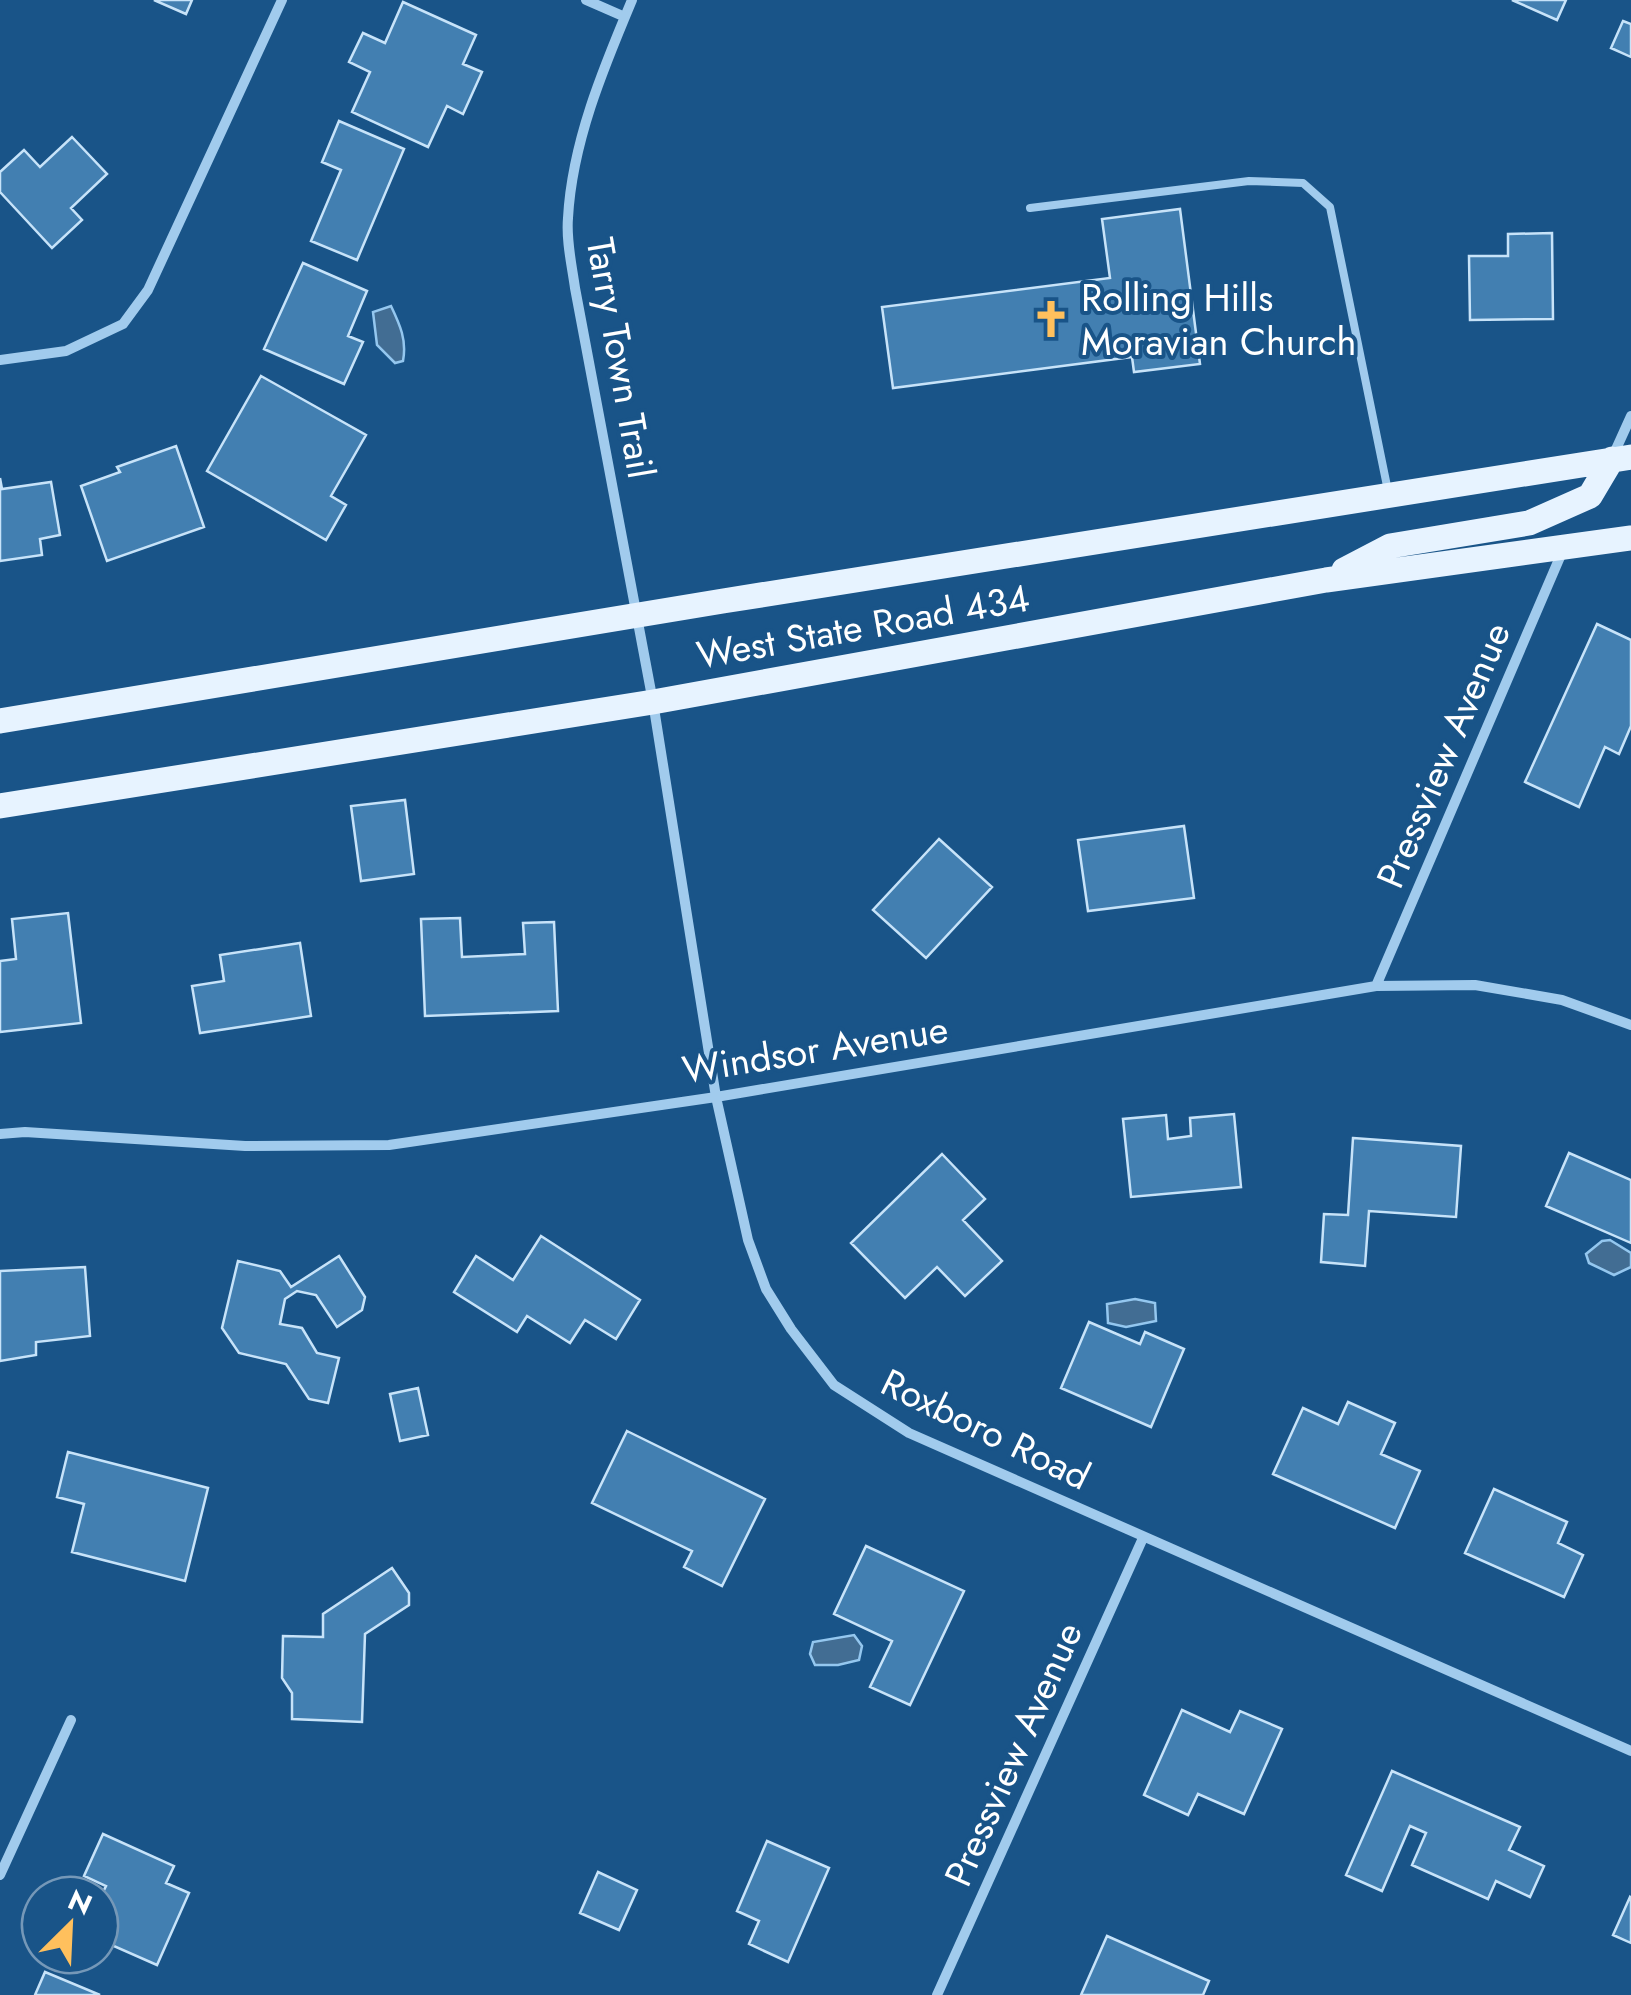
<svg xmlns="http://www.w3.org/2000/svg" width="1631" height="1995" font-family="Jost,sans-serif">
  <rect width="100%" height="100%" fill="#195488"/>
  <path fill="#426d93" stroke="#94c7ef" stroke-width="2.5" d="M 391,306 C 400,325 407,340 403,361 L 395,363 L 377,345 L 373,312 Z
    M 1610,1240 L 1631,1253 L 1631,1267 L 1614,1275 L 1589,1263 L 1586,1254 L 1602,1241 Z
    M 1135,1299 L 1155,1303 L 1156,1321 L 1126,1327 L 1108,1323 L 1107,1304 Z
    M 854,1635 L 862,1646 L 859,1660 L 838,1665 L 815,1665 L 810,1654 L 813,1642 Z"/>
  <path fill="#427fb1" stroke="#c7e3f9" stroke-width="2.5" d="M 154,0 L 192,0 L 186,14 Z
    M 1512,0 L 1566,0 L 1557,20 Z
    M 403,2 L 476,35 L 463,64 L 482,72 L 463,114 L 447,106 L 428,147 L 352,112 L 370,72 L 349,62 L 363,33 L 385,43 Z
    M 1623,21 L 1631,24 L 1631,57 L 1611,48 Z
    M 339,121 L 404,149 L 357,260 L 311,241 L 341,170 L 322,162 Z
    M 72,137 L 107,174 L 71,208 L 82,220 L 52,248 L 0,192 L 0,172 L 24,150 L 40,167 Z
    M 1180,209 L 1200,364 L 1134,372 L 1132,357 L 893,388 L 882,307 L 1110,278 L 1102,219 Z
    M 1552,233 L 1553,319 L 1470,320 L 1469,256 L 1508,256 L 1508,234 Z
    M 303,263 L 367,291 L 348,336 L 363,342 L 344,384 L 264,349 Z
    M 261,376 L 366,435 L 331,496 L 346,505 L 326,540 L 207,471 Z
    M 176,446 L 204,527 L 107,561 L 81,486 L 120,472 L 117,467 Z
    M 0,478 L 2,489 L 51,482 L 60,535 L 40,539 L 42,555 L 0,561 Z
    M 1597,624 L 1631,640 L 1631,726 L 1619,754 L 1605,747 L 1579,807 L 1525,782 Z
    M 405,800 L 414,874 L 361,881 L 351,806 Z
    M 1184,826 L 1194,898 L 1088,911 L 1078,840 Z
    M 939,839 L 992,887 L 926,958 L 873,910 Z
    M 68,913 L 81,1023 L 0,1032 L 0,961 L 16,959 L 12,919 Z
    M 460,918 L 462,957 L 525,954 L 523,923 L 554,922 L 558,1011 L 425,1016 L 421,919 Z
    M 300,943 L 311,1016 L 200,1033 L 192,986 L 224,981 L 220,955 Z
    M 1234,1114 L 1241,1187 L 1131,1197 L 1123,1119 L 1166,1115 L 1168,1139 L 1191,1136 L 1190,1118 Z
    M 1353,1138 L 1461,1146 L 1456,1217 L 1369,1211 L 1365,1266 L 1321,1262 L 1324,1214 L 1348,1215 Z
    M 1569,1153 L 1631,1180 L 1631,1243 L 1546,1206 Z
    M 942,1154 L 985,1199 L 963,1220 L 1002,1261 L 965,1296 L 937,1267 L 905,1298 L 851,1243 Z
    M 541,1236 L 640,1300 L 616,1339 L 585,1320 L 570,1343 L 527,1316 L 517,1332 L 454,1292 L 476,1256 L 513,1280 Z
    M 339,1256 L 365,1297 L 362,1310 L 337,1327 L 316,1295 L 297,1291 L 285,1299 L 280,1324 L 302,1328 L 317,1353 L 339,1358 L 328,1403 L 309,1399 L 286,1364 L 239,1353 L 222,1328 L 238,1261 L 280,1271 L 291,1287 Z
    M 85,1267 L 90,1336 L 36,1342 L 36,1355 L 0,1361 L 0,1271 Z
    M 1089,1322 L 1140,1344 L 1145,1332 L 1184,1349 L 1151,1427 L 1061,1388 Z
    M 418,1388 L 428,1435 L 400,1441 L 390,1394 Z
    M 1348,1402 L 1395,1423 L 1381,1454 L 1420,1471 L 1395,1528 L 1273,1474 L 1303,1408 L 1338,1424 Z
    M 627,1431 L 765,1499 L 722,1586 L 684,1567 L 692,1551 L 592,1503 Z
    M 68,1452 L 208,1488 L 185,1581 L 72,1552 L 84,1504 L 57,1497 Z
    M 1494,1489 L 1567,1522 L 1558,1543 L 1583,1555 L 1564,1597 L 1465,1553 Z
    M 866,1546 L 964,1591 L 910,1705 L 870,1687 L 892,1641 L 834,1614 Z
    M 392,1568 L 409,1593 L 409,1605 L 365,1634 L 362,1722 L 292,1719 L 292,1693 L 282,1678 L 283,1636 L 323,1637 L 323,1614 Z
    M 1182,1710 L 1230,1732 L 1240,1711 L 1282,1729 L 1244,1814 L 1198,1794 L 1188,1815 L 1144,1795 Z
    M 1392,1771 L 1520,1827 L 1509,1850 L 1544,1866 L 1530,1897 L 1496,1881 L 1488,1899 L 1412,1865 L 1426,1833 L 1410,1826 L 1382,1891 L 1346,1875 Z
    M 103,1834 L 174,1866 L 166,1883 L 189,1893 L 157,1965 L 100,1940 L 100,1898 L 106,1886 L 84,1876 Z
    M 767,1841 L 829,1868 L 788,1962 L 749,1944 L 759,1921 L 737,1911 Z
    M 598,1872 L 637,1890 L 619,1930 L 580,1913 Z
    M 1630,1897 L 1631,1898 L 1631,1943 L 1613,1935 Z
    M 1107,1936 L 1209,1981 L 1203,1995 L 1081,1995 Z
    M 45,1972 L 100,1995 L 35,1995 Z"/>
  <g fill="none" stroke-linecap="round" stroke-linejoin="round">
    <path stroke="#a1cbed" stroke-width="8" d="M 1030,208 L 1249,181 L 1303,183 L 1330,207 L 1388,491"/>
    <path stroke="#a1cbed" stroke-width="10" d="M 586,0 L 625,17
      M 632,0 C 603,69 572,143 568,218 C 566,241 572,266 575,288 L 653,702 L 716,1097 L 748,1240 L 766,1289 L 791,1329 L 834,1385 L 909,1433 L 1631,1751
      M 0,360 L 66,351 L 123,324 L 148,290 L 282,0
      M 1612,458 L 1631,416
      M 1376,986 L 1563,550
      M 0,1134 L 25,1132 L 245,1146 L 389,1145 L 716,1097 L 1376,986 L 1475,985 L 1562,1000 L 1631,1025
      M 0,1875 L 71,1720
      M 937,1995 L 1143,1538"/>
    <path stroke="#e7f3ff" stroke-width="25" d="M 1344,570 L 1390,546 L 1529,523 L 1590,496 L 1612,459
      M 0,721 L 723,601 L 1631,457
      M 0,806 L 653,702 L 1326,580 L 1631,538"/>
  </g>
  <defs>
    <g id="church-bare" transform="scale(3)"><path d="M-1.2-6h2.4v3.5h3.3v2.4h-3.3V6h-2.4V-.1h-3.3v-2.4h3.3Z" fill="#ffc05d" stroke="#195488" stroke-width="2.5" paint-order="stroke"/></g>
  </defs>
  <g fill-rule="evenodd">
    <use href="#church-bare" x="1051" y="319"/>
  </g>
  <g text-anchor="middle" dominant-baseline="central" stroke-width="8" stroke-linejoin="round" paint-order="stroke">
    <g font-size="38" fill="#fff" stroke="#195488" text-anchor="start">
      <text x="1081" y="297">Rolling Hills<tspan x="1081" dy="44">Moravian Church</tspan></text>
    </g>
    <g font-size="38" fill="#fff" stroke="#195488">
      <text transform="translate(621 358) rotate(80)">Tarry Town Trail</text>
      <text transform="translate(863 626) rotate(-10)">West State Road 434</text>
      <text transform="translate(1443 755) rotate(-67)">Pressview Avenue</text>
      <text transform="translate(815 1049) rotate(-9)">Windsor Avenue</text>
      <text transform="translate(986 1429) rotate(26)">Roxboro Road</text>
      <text transform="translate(1013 1754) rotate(-66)">Pressview Avenue</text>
    </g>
  </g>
  <g transform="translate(70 1925) rotate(24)"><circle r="48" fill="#195488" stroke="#7598b8" stroke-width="2.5"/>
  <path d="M0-8L18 38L0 25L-18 38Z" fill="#ffc05d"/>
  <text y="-15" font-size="28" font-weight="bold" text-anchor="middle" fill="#ffffff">N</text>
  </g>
</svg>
